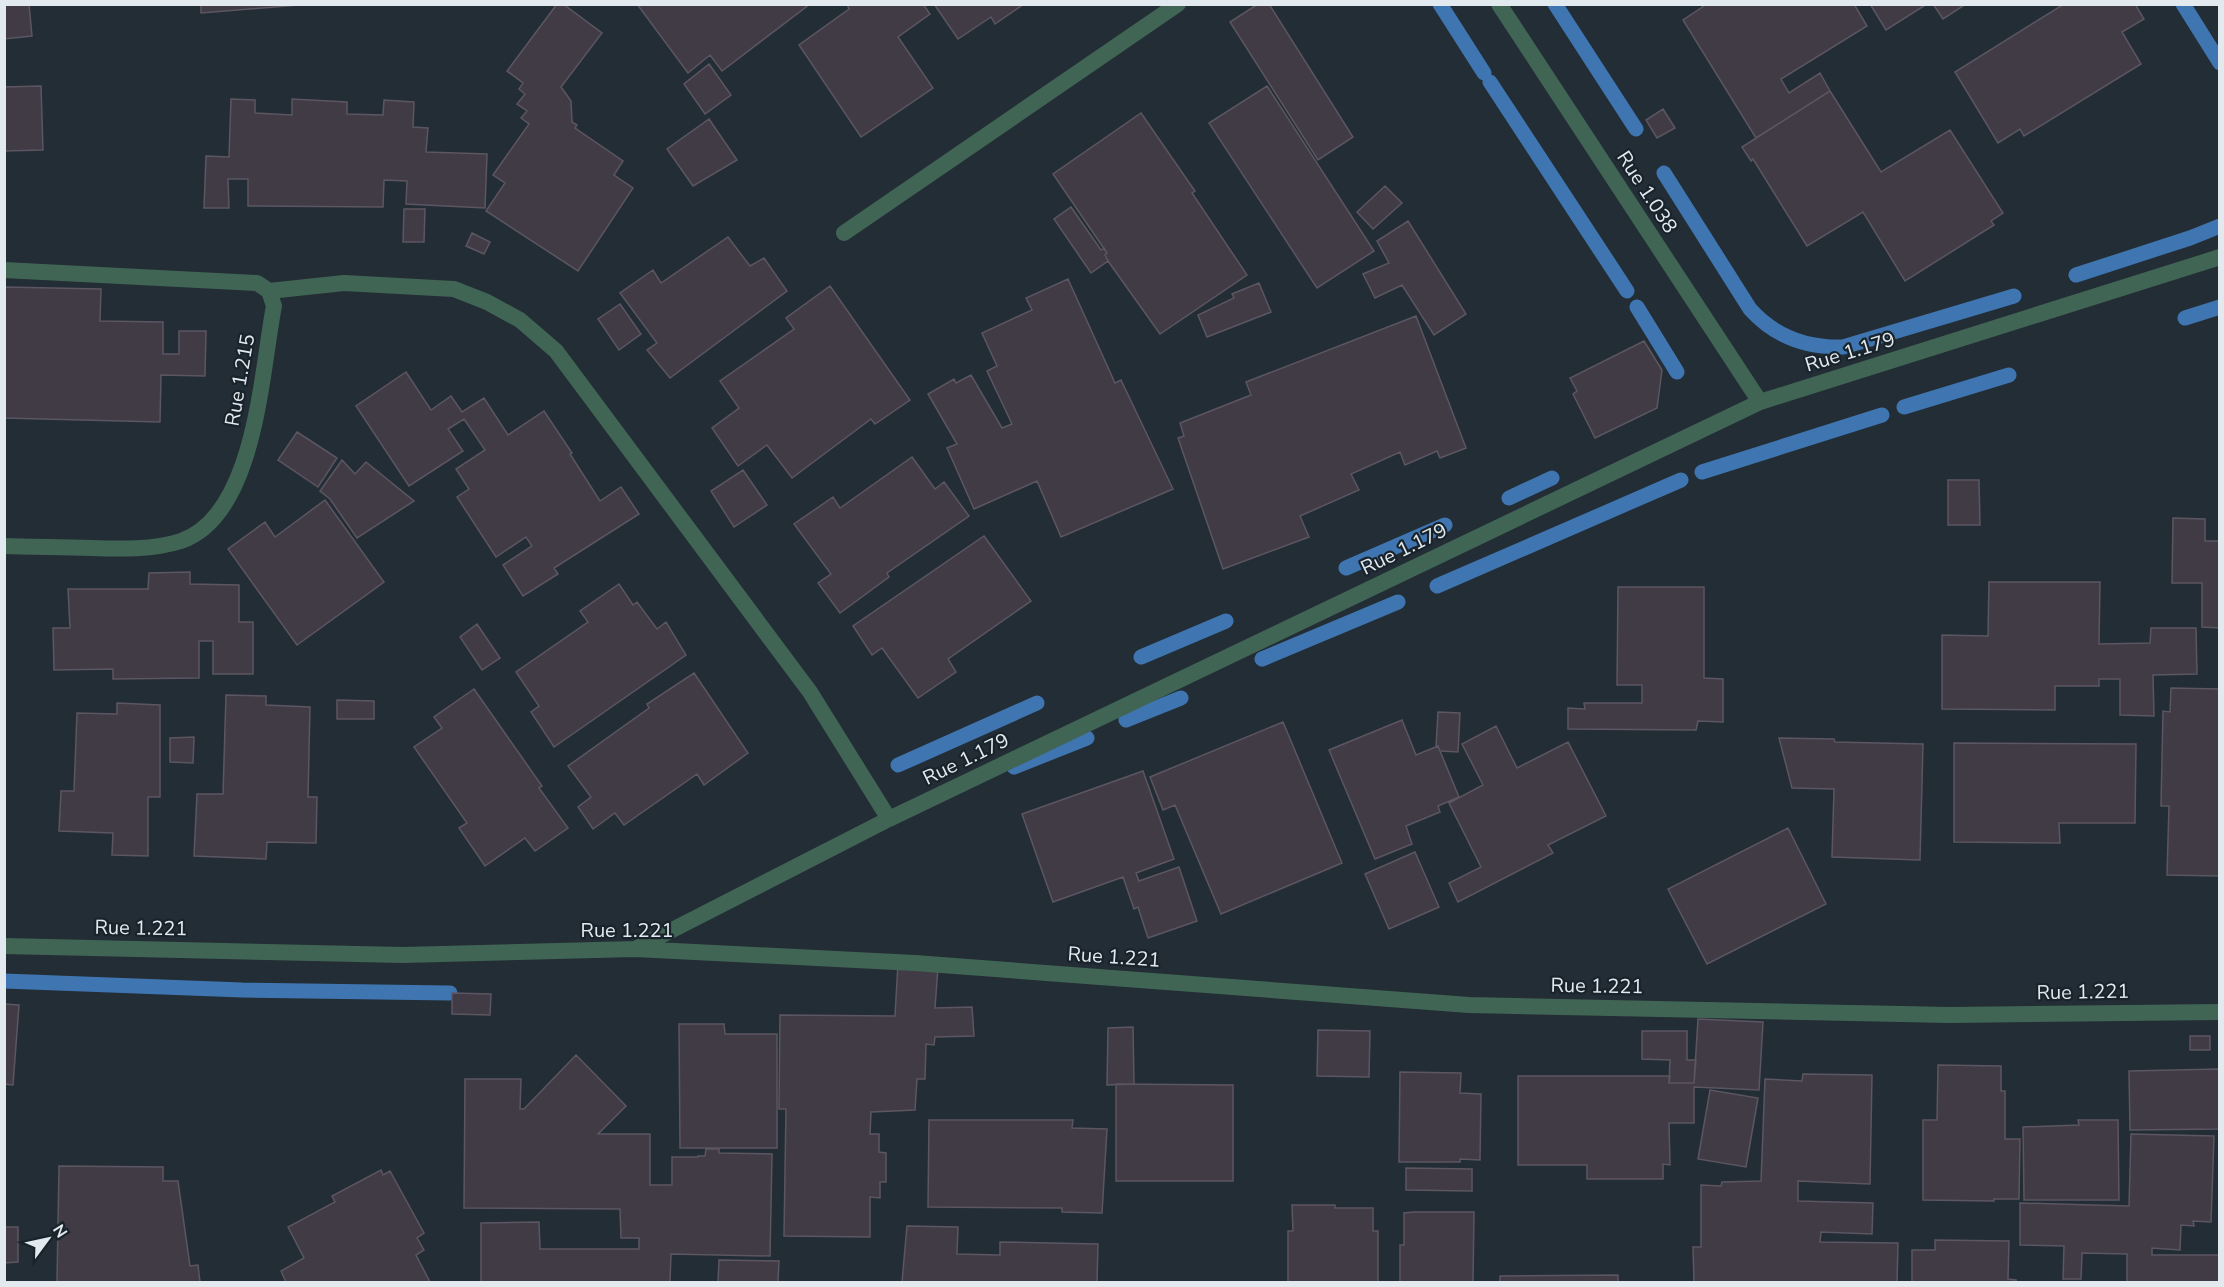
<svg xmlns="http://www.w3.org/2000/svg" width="2224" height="1287" font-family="'Nunito Sans',sans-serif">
  <rect width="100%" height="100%" fill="#232d35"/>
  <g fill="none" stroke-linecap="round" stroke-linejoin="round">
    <path stroke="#3f75b0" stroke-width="15" d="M 1440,4 L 1484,73
      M 1555,4 L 1636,129
      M 2183,4 L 2220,63
      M 1490,82 L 1627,291
      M 1664,173 L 1750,309 C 1775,337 1806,348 1843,347 L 2014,296
      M 2076,275 L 2190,238 L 2220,226
      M 1637,307 L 1677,372
      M 2185,318 L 2220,307
      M 1904,407 L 2009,375
      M 1702,472 L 1882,415
      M 1509,498 L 1552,478
      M 1346,568 L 1445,525
      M 1437,586 L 1681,480
      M 1141,657 L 1226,621
      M 1262,659 L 1398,602
      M 1126,720 L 1181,698
      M 898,765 L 1037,703
      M 1014,767 L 1087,738
      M 4,981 L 242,990 L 450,993"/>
  </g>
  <path fill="#413b46" stroke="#5c5662" stroke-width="1.5" d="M 4,4 L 29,4 L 32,36 L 4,39 Z
    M 201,4 L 298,4 L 298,5 L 201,13 Z
    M 557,4 L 563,4 L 602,33 L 561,87 L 571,101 L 572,122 L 577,125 L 575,128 L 623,161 L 614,175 L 633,188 L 578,271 L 486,211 L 505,183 L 493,175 L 529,124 L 521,118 L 527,111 L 517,104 L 525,94 L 519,89 L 523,83 L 507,71 Z
    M 637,4 L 810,4 L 722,71 L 710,55 L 688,73 Z
    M 847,4 L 923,4 L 930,14 L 898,37 L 933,88 L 861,137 L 799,45 L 849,9 Z
    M 934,4 L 1024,4 L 995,24 L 991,17 L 958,39 Z
    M 1258,4 L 1269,4 L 1353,137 L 1318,160 L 1230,22 Z
    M 1707,4 L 1854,4 L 1867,26 L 1781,79 L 1789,93 L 1820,73 L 1830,91 L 1756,138 L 1683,20 Z
    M 1870,4 L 1927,4 L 1886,30 Z
    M 1933,4 L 1966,4 L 1943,19 Z
    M 2064,4 L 2135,4 L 2144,19 L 2122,32 L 2141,64 L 2024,136 L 2020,129 L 1998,143 L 1955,72 Z
    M 709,64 L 731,95 L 705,114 L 684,84 Z
    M 41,86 L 43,150 L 4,151 L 4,87 Z
    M 1267,86 L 1374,251 L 1317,288 L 1209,123 Z
    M 1830,91 L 1881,172 L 1950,130 L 2003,213 L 1991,221 L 1994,225 L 1905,281 L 1863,212 L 1807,246 L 1753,159 L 1751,161 L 1742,147 Z
    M 231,99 L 255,100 L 255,113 L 292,115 L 292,99 L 347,102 L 347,114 L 383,115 L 384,100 L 414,102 L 413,127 L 428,128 L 426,152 L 487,154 L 485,208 L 406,204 L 407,181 L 384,180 L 383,207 L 248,206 L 248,179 L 228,179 L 229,208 L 204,208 L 206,156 L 229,157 Z
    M 1663,109 L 1675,128 L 1657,138 L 1646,120 Z
    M 1141,113 L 1195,191 L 1192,193 L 1247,275 L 1160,334 L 1108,261 L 1105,255 L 1107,253 L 1053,174 Z
    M 709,119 L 737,160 L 693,186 L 667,149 Z
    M 1385,186 L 1402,203 L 1373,229 L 1357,212 Z
    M 1071,207 L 1101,250 L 1104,248 L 1107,253 L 1105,255 L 1108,261 L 1091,273 L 1054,219 Z
    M 404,209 L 425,209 L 424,242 L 403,242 Z
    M 1408,221 L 1466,314 L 1434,335 L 1402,285 L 1375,298 L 1363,274 L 1389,263 L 1377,241 Z
    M 472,233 L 490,242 L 484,254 L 466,246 Z
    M 728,237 L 750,266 L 764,258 L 787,291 L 670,378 L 647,350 L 657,343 L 620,293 L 653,270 L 661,283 Z
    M 1068,279 L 1115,383 L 1121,380 L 1173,489 L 1061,537 L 1037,481 L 974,509 L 947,448 L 957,444 L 928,394 L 954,379 L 956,383 L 971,375 L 1002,428 L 1012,424 L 987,371 L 997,366 L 982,333 L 1032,310 L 1026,298 Z
    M 1259,283 L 1271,312 L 1207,337 L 1198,315 L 1234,298 L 1232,294 Z
    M 830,286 L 910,400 L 875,424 L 871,419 L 792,478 L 767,445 L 738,466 L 712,428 L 739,408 L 720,381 L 794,329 L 786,318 Z
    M 4,287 L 101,289 L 100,321 L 163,322 L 163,354 L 179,354 L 179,331 L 206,331 L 205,376 L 161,375 L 160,422 L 4,418 Z
    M 620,304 L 641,334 L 619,350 L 598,319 Z
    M 1416,316 L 1466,448 L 1440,458 L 1437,451 L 1405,465 L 1400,452 L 1351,474 L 1359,490 L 1300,516 L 1309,537 L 1223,569 L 1178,438 L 1184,436 L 1180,423 L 1251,395 L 1246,382 Z
    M 1644,341 L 1662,370 L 1657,408 L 1595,438 L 1573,394 L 1577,391 L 1570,378 Z
    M 406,372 L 431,410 L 451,396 L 462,412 L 484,398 L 508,435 L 544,411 L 572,453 L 570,454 L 600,501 L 621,487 L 639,514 L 554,568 L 558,574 L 523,596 L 503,565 L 532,546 L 526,537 L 496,557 L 457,497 L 469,489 L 456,469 L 485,450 L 464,419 L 448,429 L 463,451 L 409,486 L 356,406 Z
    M 297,432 L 337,458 L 318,487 L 278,460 Z
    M 912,457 L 935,489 L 944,482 L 969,516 L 887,573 L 889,577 L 840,613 L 818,583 L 831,574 L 794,524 L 833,497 L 840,508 Z
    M 342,460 L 355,474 L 366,462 L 414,501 L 357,538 L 330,499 L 320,491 Z
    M 743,470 L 767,505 L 734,527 L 711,491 Z
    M 1948,480 L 1979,480 L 1980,525 L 1948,525 Z
    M 325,500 L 384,582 L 297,645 L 228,549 L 265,522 L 275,537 Z
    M 2173,518 L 2205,519 L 2205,541 L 2220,541 L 2220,628 L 2202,627 L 2202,583 L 2172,583 Z
    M 984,536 L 1031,601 L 948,659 L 956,672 L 918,698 L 882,648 L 872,655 L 853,626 Z
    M 190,572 L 190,584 L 239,585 L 239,622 L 253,622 L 253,674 L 213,674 L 213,641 L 199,641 L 199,678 L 113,679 L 113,669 L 54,670 L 53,628 L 70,628 L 68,589 L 148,589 L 149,573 Z
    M 1989,582 L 2100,582 L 2099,644 L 2150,643 L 2151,628 L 2196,628 L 2197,674 L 2153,675 L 2154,716 L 2120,715 L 2120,679 L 2099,679 L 2099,686 L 2055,686 L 2055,710 L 1942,709 L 1942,635 L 1988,636 Z
    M 619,584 L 633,605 L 637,602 L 657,629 L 666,622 L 686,655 L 554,747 L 531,712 L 539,706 L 516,672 L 588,622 L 580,611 Z
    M 1618,587 L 1704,587 L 1704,678 L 1723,679 L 1723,722 L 1698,721 L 1696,730 L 1568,729 L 1568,708 L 1585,709 L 1584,703 L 1642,703 L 1642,685 L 1617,685 Z
    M 477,624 L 500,658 L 482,670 L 460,637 Z
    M 694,673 L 748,753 L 704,785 L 697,774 L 624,825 L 615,813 L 593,829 L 578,807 L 591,797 L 568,766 L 649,708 L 647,704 Z
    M 2171,688 L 2220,689 L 2220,876 L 2167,875 L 2169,806 L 2161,806 L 2163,711 L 2170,712 Z
    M 474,689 L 542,786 L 539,788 L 568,828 L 535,851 L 525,838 L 485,866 L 459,828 L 467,823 L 414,747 L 442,728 L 434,717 Z
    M 226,695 L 266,696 L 266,705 L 310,707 L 308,797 L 317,797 L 316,843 L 267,842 L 266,859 L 194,856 L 197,794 L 223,794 Z
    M 337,700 L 374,701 L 374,719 L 337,719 Z
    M 117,703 L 160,705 L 160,797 L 148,797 L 148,856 L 112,855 L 113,833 L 59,831 L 61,791 L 74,791 L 77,713 L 117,714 Z
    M 1438,712 L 1460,713 L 1458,752 L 1440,751 L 1438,746 L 1436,747 Z
    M 1402,720 L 1416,755 L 1438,746 L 1459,797 L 1438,806 L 1440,812 L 1406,826 L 1412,844 L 1375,859 L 1329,750 Z
    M 1283,722 L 1342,863 L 1221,914 L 1175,805 L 1163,810 L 1150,777 Z
    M 1496,726 L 1517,768 L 1568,742 L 1606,816 L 1548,845 L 1553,853 L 1458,902 L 1449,883 L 1481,867 L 1449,803 L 1483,785 L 1462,744 Z
    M 194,737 L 193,763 L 170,762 L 170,738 Z
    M 1779,738 L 1834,739 L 1835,742 L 1923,744 L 1920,860 L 1832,857 L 1834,789 L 1792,788 Z
    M 1954,743 L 2136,744 L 2135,823 L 2059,823 L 2060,843 L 1954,842 Z
    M 1143,771 L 1174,859 L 1136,873 L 1139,881 L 1179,867 L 1197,921 L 1148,938 L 1138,907 L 1134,909 L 1123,877 L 1053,902 L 1022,814 Z
    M 1788,828 L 1826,904 L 1707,964 L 1668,889 Z
    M 1415,852 L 1439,907 L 1389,929 L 1365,874 Z
    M 898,963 L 938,967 L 935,1008 L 972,1007 L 974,1036 L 935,1037 L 934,1045 L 926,1044 L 925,1079 L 917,1079 L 915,1110 L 871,1112 L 870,1134 L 879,1134 L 879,1152 L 886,1153 L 886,1182 L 880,1182 L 880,1198 L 870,1197 L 870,1237 L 784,1236 L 786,1109 L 779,1109 L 780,1015 L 895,1016 Z
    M 452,993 L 491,994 L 490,1015 L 452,1014 Z
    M 4,1004 L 19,1005 L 13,1085 L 4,1084 Z
    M 1698,1019 L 1763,1022 L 1759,1090 L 1694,1087 L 1694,1123 L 1669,1123 L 1670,1165 L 1663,1164 L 1663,1179 L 1587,1179 L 1587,1165 L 1518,1165 L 1518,1076 L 1670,1076 L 1669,1083 L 1694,1083 Z
    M 679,1024 L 724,1024 L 725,1034 L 777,1034 L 777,1148 L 680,1148 Z
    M 1133,1027 L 1134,1084 L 1107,1085 L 1108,1028 Z
    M 1318,1030 L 1370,1031 L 1369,1077 L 1317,1076 Z
    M 1642,1031 L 1687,1031 L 1687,1060 L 1696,1060 L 1694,1083 L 1669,1083 L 1670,1060 L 1642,1059 Z
    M 2190,1036 L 2210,1036 L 2210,1050 L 2190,1050 Z
    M 576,1055 L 626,1106 L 598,1134 L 650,1134 L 650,1185 L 672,1185 L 672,1157 L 698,1157 L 698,1156 L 705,1156 L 706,1149 L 719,1149 L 719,1153 L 772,1154 L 770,1256 L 671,1254 L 670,1282 L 481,1282 L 481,1223 L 539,1222 L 540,1249 L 639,1249 L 639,1238 L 621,1238 L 620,1209 L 464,1208 L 465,1079 L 521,1079 L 520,1109 L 524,1109 Z
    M 1938,1065 L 2001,1066 L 2001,1091 L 2005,1091 L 2005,1139 L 2020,1139 L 2019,1199 L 1994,1199 L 1994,1201 L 1923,1200 L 1923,1120 L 1937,1120 Z
    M 2219,1069 L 2220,1129 L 2130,1130 L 2129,1071 Z
    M 1400,1072 L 1461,1073 L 1460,1093 L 1481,1094 L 1480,1160 L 1460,1159 L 1460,1162 L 1399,1162 Z
    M 1803,1074 L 1872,1075 L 1870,1184 L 1798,1181 L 1798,1201 L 1873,1203 L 1872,1234 L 1821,1232 L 1820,1242 L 1898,1243 L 1897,1282 L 1694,1282 L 1693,1247 L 1701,1247 L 1701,1185 L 1721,1186 L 1722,1182 L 1761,1181 L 1765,1079 L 1802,1081 Z
    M 1116,1084 L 1233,1085 L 1233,1181 L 1116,1181 Z
    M 1710,1090 L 1758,1098 L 1746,1167 L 1698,1159 Z
    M 929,1120 L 1073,1120 L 1072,1128 L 1107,1129 L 1102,1213 L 1062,1212 L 1062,1208 L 928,1207 Z
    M 2078,1120 L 2118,1120 L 2119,1200 L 2024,1200 L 2023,1127 L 2079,1125 Z
    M 2131,1134 L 2214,1136 L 2211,1222 L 2193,1221 L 2194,1226 L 2181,1225 L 2180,1250 L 2152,1248 L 2152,1255 L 2220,1255 L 2220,1282 L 2127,1282 L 2127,1254 L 2082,1253 L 2081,1279 L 2063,1279 L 2064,1246 L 2020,1245 L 2020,1203 L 2129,1206 Z
    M 59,1166 L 163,1167 L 163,1181 L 178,1181 L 190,1266 L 198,1265 L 200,1282 L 57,1282 Z
    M 1406,1168 L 1472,1169 L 1472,1191 L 1406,1190 Z
    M 381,1170 L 383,1175 L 390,1171 L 424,1233 L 417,1238 L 424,1250 L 416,1255 L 430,1282 L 286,1282 L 281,1271 L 304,1258 L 288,1227 L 335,1202 L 332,1196 Z
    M 1292,1205 L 1335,1205 L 1335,1208 L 1373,1208 L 1373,1231 L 1378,1231 L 1378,1282 L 1288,1282 L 1288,1231 L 1293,1231 Z
    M 1414,1212 L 1474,1212 L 1473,1282 L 1400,1282 L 1400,1245 L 1404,1245 L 1404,1213 Z
    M 907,1226 L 958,1227 L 957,1254 L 1000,1255 L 1000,1242 L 1098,1244 L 1097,1282 L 902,1282 Z
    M 4,1227 L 18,1227 L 18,1262 L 4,1263 Z
    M 1935,1240 L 2009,1241 L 2008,1279 L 2016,1280 L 2016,1282 L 1912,1282 L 1912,1250 L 1935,1250 Z
    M 719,1260 L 779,1261 L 778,1282 L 718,1282 Z
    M 1618,1275 L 1618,1282 L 1500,1282 L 1500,1276 Z"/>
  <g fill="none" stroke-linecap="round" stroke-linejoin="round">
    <path stroke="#416554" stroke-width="16" d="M 1499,4 L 1760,402
      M 844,233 L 1178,4
      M 4,270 L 257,283 L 269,291 L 274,306 C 261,372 256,515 181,541 C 153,550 121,549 91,548 C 62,547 33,547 4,546
      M 269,291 L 344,283 L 454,289 L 487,302 L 520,320 L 556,351 L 810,692 L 889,819
      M 4,946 L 403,955 L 635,949 L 915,963 L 1469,1005 L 1949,1015 L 2220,1012
      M 637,948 L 889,819 L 1760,402 L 2220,257"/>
  </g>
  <g text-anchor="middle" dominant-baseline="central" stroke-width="4.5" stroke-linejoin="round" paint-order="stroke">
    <g font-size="20" fill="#e3eaef" stroke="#19232b">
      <text transform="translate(1647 192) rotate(57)">Rue 1.038</text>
      <text transform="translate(1850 352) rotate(-17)">Rue 1.179</text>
      <text transform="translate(240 380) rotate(-80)">Rue 1.215</text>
      <text transform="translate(1404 549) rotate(-26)">Rue 1.179</text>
      <text transform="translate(966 759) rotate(-26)">Rue 1.179</text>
      <text transform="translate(141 928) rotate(1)">Rue 1.221</text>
      <text x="627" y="930">Rue 1.221</text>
      <text transform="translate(1114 957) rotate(4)">Rue 1.221</text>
      <text transform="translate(1597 986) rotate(1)">Rue 1.221</text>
      <text transform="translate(2083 992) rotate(-1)">Rue 1.221</text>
    </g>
  </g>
  <rect width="2224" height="1287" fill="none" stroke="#e3eaef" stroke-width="12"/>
  <g transform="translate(48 1239) rotate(57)" stroke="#19232b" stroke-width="4.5" paint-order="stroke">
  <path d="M0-4.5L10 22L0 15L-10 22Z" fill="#e3eaef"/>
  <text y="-9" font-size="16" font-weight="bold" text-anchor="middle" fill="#e3eaef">N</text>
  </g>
</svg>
